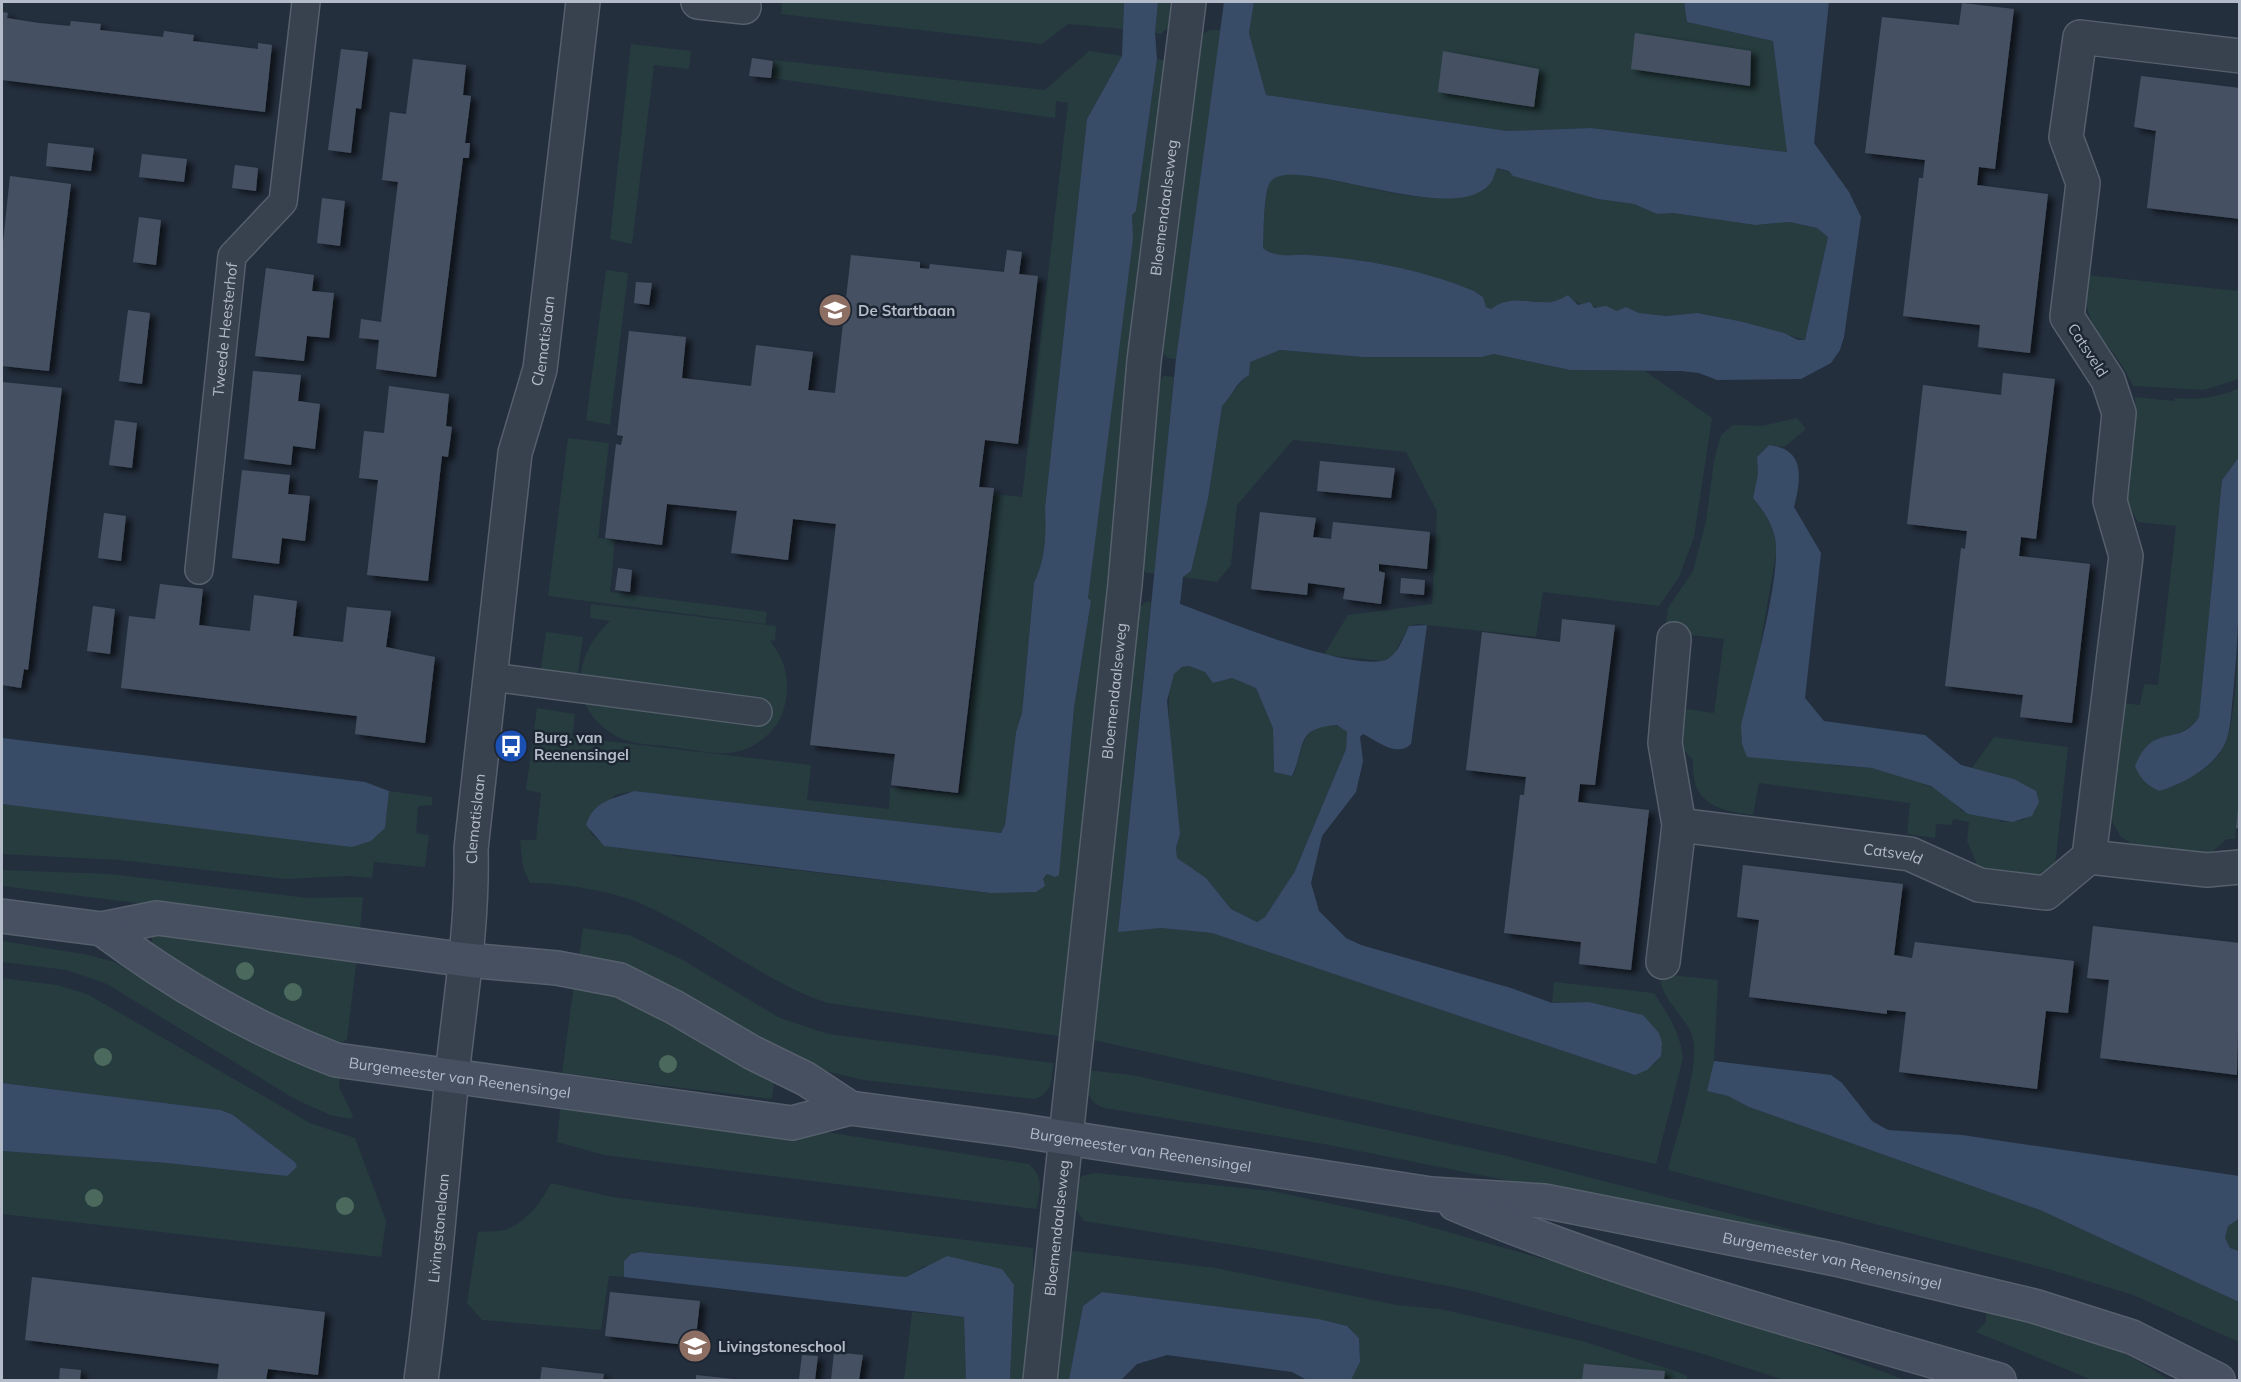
<svg xmlns="http://www.w3.org/2000/svg" width="2241" height="1382" font-family="Mulish,sans-serif">
  <defs>
    <filter id="shadow"><feDropShadow dx="6" dy="4" stdDeviation="3" flood-color="#0009"/></filter>
  </defs>
  <rect width="100%" height="100%" fill="#242f3e"/>
  <path fill="#263c3f" d="M 782,2 L 1124,2 L 1123,29 L 1068,24 L 1042,44 L 781,14 Z
    M 1158,2 L 1171,2 L 1168,28 L 1161,34 L 1155,33 Z
    M 1254,2 L 1684,2 L 1687,22 L 1773,41 L 1788,152 L 1591,128 L 1507,131 L 1266,95 L 1249,33 Z
    M 1210,30 L 1221,30 L 1176,359 L 1168,358 L 1159,349 L 1201,35 Z
    M 631,44 L 691,51 L 689,69 L 654,65 L 632,244 L 610,239 Z
    M 1089,51 L 1122,56 L 1087,119 L 1045,508 C 1046,535 1046,558 1034,583 L 1022,713 L 1016,732 L 1005,825 L 1001,833 L 634,791 L 615,795 L 590,832 C 615,862 645,839 674,856 L 991,893 L 1036,892 L 1043,879 L 1060,861 L 1074,708 L 1091,601 L 1088,598 L 1132,215 L 1136,211 L 1157,59 L 1165,61 L 1059,1036 L 827,1003 C 761,980 706,932 642,904 C 612,891 562,883 530,883 L 523,867 L 520,840 L 536,840 L 541,793 L 526,790 L 537,708 L 575,714 L 572,737 L 811,765 L 807,800 L 889,809 L 890,788 L 960,795 L 994,494 L 1022,497 L 1068,103 L 1056,101 L 1055,118 L 772,78 L 774,60 L 1045,90 Z
    M 1496,168 L 1598,199 L 1634,204 L 1657,214 L 1673,213 L 1755,225 L 1790,222 L 1817,228 L 1828,237 L 1805,340 L 1739,321 L 1697,313 L 1666,316 L 1639,313 L 1626,307 L 1617,312 C 1598,302 1586,313 1568,295 C 1562,298 1556,302 1549,302 C 1528,303 1510,295 1491,309 L 1486,307 L 1483,297 L 1474,291 C 1421,269 1365,259 1308,255 C 1293,254 1276,259 1263,248 C 1264,234 1263,191 1271,181 C 1298,150 1467,243 1496,168 Z
    M 606,270 L 628,273 L 610,425 L 586,420 Z
    M 2086,275 L 2239,291 L 2239,379 L 2204,390 L 2133,386 C 2113,339 2080,334 2086,275 Z
    M 1280,350 L 1363,357 L 1482,357 L 1494,354 L 1570,370 L 1645,371 L 1712,418 L 1694,537 L 1679,577 L 1659,606 L 1543,592 L 1536,637 L 1418,624 L 1409,626 L 1393,656 L 1383,661 L 1324,655 L 1348,615 L 1432,604 L 1437,511 L 1406,452 L 1293,440 L 1237,505 L 1231,565 L 1217,582 L 1183,577 L 1191,571 L 1208,499 L 1222,406 L 1245,377 L 1250,361 Z
    M 1164,376 L 1174,377 L 1155,573 L 1146,573 L 1139,561 L 1156,384 Z
    M 2239,388 L 2239,457 L 2222,480 L 2199,717 C 2188,733 2173,735 2155,739 L 2159,791 C 2182,784 2217,767 2226,742 C 2236,713 2236,670 2239,639 L 2240,797 L 2235,839 L 2227,839 L 2206,857 L 2135,846 L 2120,836 L 2113,823 L 2111,814 L 2122,703 L 2140,705 L 2144,684 L 2158,685 L 2176,526 L 2138,522 L 2128,504 L 2127,493 L 2136,412 L 2135,397 L 2174,401 L 2175,398 C 2199,400 2217,398 2239,388 Z
    M 1797,418 L 1806,429 L 1784,447 L 1769,445 L 1757,457 L 1758,474 L 1753,498 C 1766,514 1774,528 1777,549 L 1761,641 L 1830,765 L 1872,768 L 1910,778 L 1940,791 L 1962,811 L 1991,817 L 2002,822 L 2023,820 L 2036,811 L 2014,779 L 1972,768 L 1994,737 L 2068,747 L 2055,866 L 2040,880 L 1981,874 L 1967,841 L 1969,822 L 1953,819 L 1951,825 L 1936,824 L 1935,838 L 1907,834 L 1910,803 L 1759,783 L 1753,815 C 1716,810 1691,804 1693,760 L 1676,742 L 1680,708 L 1714,713 L 1724,639 L 1665,632 L 1668,608 L 1693,571 L 1706,521 L 1714,461 L 1721,435 L 1733,425 L 1762,426 Z
    M 568,438 L 609,443 L 598,538 L 615,540 L 610,592 L 767,612 L 765,624 L 548,596 Z
    M 1145,602 L 1151,602 L 1118,931 L 1161,928 L 1212,933 L 1635,1075 L 1657,1062 L 1643,1015 L 1589,1002 L 1552,1003 L 1554,982 L 1654,993 C 1668,1015 1680,1032 1683,1058 L 1656,1164 L 1089,1039 L 1135,613 Z
    M 591,604 L 776,626 L 775,640 L 770,641 C 786,661 790,679 785,704 C 780,731 753,752 727,753 C 709,754 690,749 672,747 C 651,744 629,745 611,733 C 566,703 575,654 610,621 L 590,618 Z
    M 546,632 L 583,637 L 577,679 L 540,674 Z
    M 1189,666 L 1205,672 L 1213,683 L 1232,678 L 1256,688 L 1273,728 L 1274,772 L 1293,776 C 1301,756 1300,728 1326,726 C 1336,725 1340,725 1347,732 L 1346,749 L 1295,871 L 1265,917 L 1257,922 L 1231,909 L 1206,878 L 1177,859 L 1176,848 L 1180,834 C 1175,807 1162,695 1173,674 C 1177,669 1183,667 1189,666 Z
    M 389,791 L 432,797 L 432,805 L 418,806 L 416,833 L 429,835 L 425,867 L 374,862 L 372,878 L 349,876 L 285,879 L 120,860 L 2,854 L 2,804 L 132,818 L 385,828 Z
    M 2,870 L 110,874 L 308,898 L 363,897 L 360,931 L 2,886 Z
    M 583,928 L 629,935 L 681,959 L 780,1018 L 828,1034 L 1053,1063 C 1052,1080 1052,1094 1034,1099 L 863,1080 L 821,1070 L 579,958 Z
    M 153,932 L 357,957 L 347,1039 L 340,1044 L 268,1017 L 151,949 Z
    M 2,941 L 89,955 L 114,962 L 261,1046 L 341,1072 L 339,1087 L 353,1116 L 351,1119 L 330,1115 L 293,1098 L 107,984 L 67,970 L 2,962 Z
    M 1660,974 L 1718,980 L 1714,1061 L 1707,1091 L 1728,1096 L 1749,1107 L 2040,1210 L 2239,1302 L 2239,1342 L 2133,1295 L 2048,1269 L 1668,1170 C 1675,1140 1700,1067 1693,1039 C 1688,1017 1658,998 1660,974 Z
    M 2,978 L 57,985 L 87,994 L 310,1123 L 355,1138 L 386,1221 L 381,1257 L 2,1214 L 2,1151 L 167,1163 L 287,1176 L 297,1167 L 295,1162 L 233,1115 L 221,1110 L 2,1083 Z
    M 574,985 L 606,991 L 775,1077 L 772,1099 L 562,1073 Z
    M 1087,1070 L 1132,1075 L 1503,1155 L 1836,1241 L 1835,1246 L 1324,1144 L 1105,1108 C 1086,1103 1086,1086 1087,1070 Z
    M 561,1100 L 794,1127 L 1029,1164 C 1044,1178 1040,1188 1037,1207 L 1035,1209 L 604,1155 L 557,1142 Z
    M 1095,1173 L 1272,1191 L 1402,1219 L 1625,1282 L 1787,1336 L 1905,1380 L 1784,1380 L 1700,1353 L 1472,1291 L 1276,1252 L 1084,1221 L 1073,1206 L 1075,1187 L 1082,1176 Z
    M 551,1183 L 612,1197 L 1033,1248 L 1033,1307 L 1025,1380 L 1010,1380 L 1014,1285 L 925,1266 L 906,1277 L 640,1252 L 631,1254 L 624,1261 L 624,1277 L 609,1276 L 601,1330 L 482,1320 L 467,1303 L 478,1232 C 487,1231 500,1232 508,1229 C 527,1221 543,1200 551,1183 Z
    M 2239,1219 L 2239,1251 L 2230,1248 L 2225,1238 L 2228,1226 Z
    M 1066,1250 L 1216,1268 L 1397,1305 L 1440,1309 L 1582,1341 L 1678,1372 L 1687,1376 L 1687,1380 L 1351,1380 L 1360,1362 L 1359,1338 L 1347,1326 L 1319,1319 L 1103,1292 L 1083,1306 L 1069,1380 L 1051,1380 Z
    M 1986,1311 C 2054,1328 2110,1339 2169,1380 L 2092,1380 L 1976,1332 L 1986,1322 Z
    M 912,1312 L 964,1317 L 966,1380 L 904,1380 Z"/>
  <path fill="#394c67" fill-rule="evenodd" d="M 1124,2 L 1158,2 L 1155,33 L 1157,59 L 1136,211 L 1132,215 L 1133,239 L 1088,598 L 1091,601 L 1074,708 L 1059,875 L 1055,877 L 1047,874 L 1043,879 L 1045,886 L 1036,892 L 991,893 L 604,846 L 586,825 C 595,799 612,800 634,791 L 1001,833 L 1005,825 L 1016,732 L 1022,713 L 1034,583 C 1046,558 1046,535 1045,508 L 1087,119 L 1122,56 Z
    M 1224,2 L 1254,2 L 1249,33 L 1266,95 L 1507,131 L 1591,128 L 1787,152 L 1773,41 L 1687,22 L 1684,2 L 1829,2 L 1814,143 L 1849,192 L 1861,217 L 1844,337 L 1840,350 L 1831,363 L 1801,379 L 1717,380 L 1699,373 L 1681,371 L 1570,370 L 1494,354 L 1482,357 L 1363,357 L 1280,350 L 1250,362 L 1249,375 C 1236,382 1232,396 1222,406 L 1208,499 L 1191,571 L 1183,577 L 1180,604 C 1224,620 1339,668 1382,661 C 1397,658 1403,638 1409,626 L 1427,625 L 1411,744 C 1397,758 1377,741 1363,734 L 1360,737 L 1363,761 L 1356,792 L 1322,836 L 1311,883 L 1319,911 L 1346,938 L 1361,945 L 1511,988 L 1552,1003 L 1589,1002 L 1643,1015 L 1659,1033 L 1662,1043 L 1661,1056 L 1647,1070 L 1635,1075 L 1212,933 L 1161,928 L 1118,932 L 1176,359 ZM 1497,168 L 1509,171 L 1513,176 L 1598,199 L 1634,204 L 1657,214 L 1673,213 L 1755,225 L 1790,222 L 1817,228 L 1828,237 L 1805,340 L 1798,340 L 1784,333 L 1739,321 L 1697,313 L 1666,316 L 1639,313 L 1626,307 L 1617,311 L 1606,306 L 1594,308 L 1590,302 L 1578,305 L 1568,295 C 1563,298 1556,301 1551,302 C 1528,304 1511,294 1491,309 L 1486,307 L 1483,297 L 1474,291 C 1421,269 1365,259 1308,255 C 1293,254 1276,259 1263,248 C 1264,234 1263,190 1271,181 C 1296,153 1459,232 1492,181 C 1494,177 1495,172 1497,168 ZM 1189,666 L 1205,672 L 1213,683 L 1232,678 L 1256,688 L 1273,728 L 1274,772 L 1292,776 C 1306,745 1295,728 1337,725 L 1347,732 L 1346,749 L 1295,871 L 1265,917 L 1257,922 L 1231,909 L 1206,878 L 1177,858 L 1176,848 L 1180,834 L 1167,701 L 1174,674 L 1182,667 Z
    M 1769,445 C 1806,449 1801,479 1794,507 L 1821,553 L 1805,698 L 1824,721 L 1925,735 L 1961,765 L 2014,779 L 2036,791 L 2039,802 L 2032,816 L 2012,822 L 1968,814 L 1931,786 L 1872,768 L 1747,757 L 1742,744 L 1741,726 C 1750,687 1785,567 1774,534 C 1770,520 1762,509 1753,498 L 1758,474 L 1757,457 Z
    M 2239,457 C 2240,536 2241,616 2233,695 C 2231,710 2231,730 2225,744 C 2213,768 2183,784 2159,791 C 2147,785 2140,779 2135,766 C 2154,720 2178,749 2199,717 L 2222,480 Z
    M 2,738 L 365,782 L 389,791 L 385,828 L 371,841 L 352,847 L 2,804 Z
    M 1714,1061 L 1831,1075 L 1842,1083 L 1872,1121 L 1888,1130 L 1962,1135 L 2239,1176 L 2239,1219 L 2228,1226 L 2225,1238 L 2230,1248 L 2239,1251 L 2239,1302 L 2040,1210 L 1749,1107 L 1728,1096 L 1707,1091 Z
    M 2,1083 L 221,1110 L 233,1115 L 295,1162 L 297,1167 L 287,1176 L 167,1163 L 2,1151 Z
    M 640,1252 L 906,1277 L 947,1256 L 1002,1269 L 1014,1285 L 1010,1380 L 966,1380 L 964,1317 L 624,1277 L 624,1261 L 631,1254 Z
    M 1102,1292 L 1319,1319 L 1347,1326 L 1359,1338 L 1360,1362 L 1351,1380 L 1307,1380 L 1292,1372 L 1167,1355 L 1137,1364 L 1121,1380 L 1069,1380 L 1083,1306 Z"/>
  <path fill="#455162" filter="url(#shadow)" d="M 1962,3 L 2014,9 L 1995,169 L 1979,167 L 1977,185 L 2048,194 L 2030,353 L 1978,347 L 1980,325 L 1903,316 L 1919,178 L 1923,178 L 1925,160 L 1865,153 L 1882,17 L 1959,25 Z
    M 2,12 L 8,13 L 7,18 L 39,23 L 70,26 L 71,21 L 101,24 L 100,30 L 163,37 L 164,31 L 194,35 L 193,41 L 258,49 L 258,43 L 272,45 L 265,112 L 2,80 Z
    M 1635,33 L 1751,51 L 1750,86 L 1631,69 Z
    M 341,49 L 368,52 L 361,109 L 356,108 L 351,153 L 328,150 Z
    M 1443,51 L 1539,69 L 1534,107 L 1438,92 Z
    M 752,58 L 773,61 L 771,78 L 749,76 Z
    M 413,59 L 466,65 L 463,95 L 471,96 L 465,143 L 470,143 L 469,158 L 463,158 L 436,377 L 376,369 L 379,340 L 359,338 L 361,319 L 381,322 L 398,182 L 382,180 L 390,112 L 406,114 Z
    M 2141,76 L 2240,88 L 2240,219 L 2147,208 L 2156,131 L 2134,127 Z
    M 48,143 L 94,148 L 91,171 L 46,166 Z
    M 142,154 L 187,159 L 184,182 L 139,177 Z
    M 235,165 L 258,168 L 256,191 L 232,188 Z
    M 10,176 L 71,184 L 49,371 L 2,366 L 2,252 Z
    M 322,198 L 345,201 L 340,246 L 317,243 Z
    M 139,217 L 161,220 L 156,265 L 133,262 Z
    M 1007,250 L 1022,252 L 1019,274 L 1038,276 L 1018,444 L 985,440 L 979,487 L 994,488 L 958,793 L 891,785 L 895,754 L 810,745 L 836,524 L 793,519 L 788,560 L 731,553 L 737,511 L 667,504 L 662,545 L 605,538 L 616,444 L 621,445 L 623,436 L 617,435 L 629,331 L 686,337 L 682,378 L 751,386 L 756,345 L 813,352 L 808,390 L 835,393 L 851,255 L 920,262 L 920,268 L 929,269 L 930,264 L 1004,272 Z
    M 266,268 L 314,275 L 312,291 L 334,293 L 329,338 L 307,336 L 304,361 L 255,356 Z
    M 636,282 L 652,283 L 649,305 L 634,303 Z
    M 128,310 L 150,313 L 142,384 L 119,381 Z
    M 253,371 L 301,375 L 298,401 L 320,404 L 315,449 L 293,446 L 291,465 L 244,459 Z
    M 2003,373 L 2055,379 L 2036,539 L 2021,537 L 2019,556 L 2090,564 L 2072,723 L 2020,717 L 2023,695 L 1945,686 L 1961,548 L 1965,549 L 1967,531 L 1907,524 L 1923,385 L 2001,395 Z
    M 2,382 L 62,388 L 28,670 L 24,669 L 21,688 L 2,685 Z
    M 389,386 L 449,394 L 446,426 L 452,427 L 448,457 L 442,456 L 428,581 L 367,575 L 378,480 L 359,478 L 364,431 L 384,433 Z
    M 115,420 L 137,423 L 132,468 L 109,465 Z
    M 1320,461 L 1395,468 L 1391,498 L 1317,491 Z
    M 242,470 L 290,475 L 288,494 L 310,496 L 305,541 L 282,538 L 279,564 L 232,558 Z
    M 1260,512 L 1316,518 L 1313,537 L 1331,539 L 1333,522 L 1430,532 L 1427,569 L 1379,564 L 1379,571 L 1385,573 L 1381,604 L 1343,599 L 1345,588 L 1308,583 L 1307,595 L 1251,589 Z
    M 104,513 L 126,516 L 121,561 L 98,558 Z
    M 618,568 L 632,570 L 630,592 L 615,590 Z
    M 1401,578 L 1425,580 L 1424,595 L 1400,593 Z
    M 160,584 L 203,589 L 199,625 L 224,628 L 250,631 L 254,595 L 297,601 L 293,636 L 343,642 L 347,607 L 391,611 L 386,647 L 435,657 L 425,743 L 355,734 L 357,716 L 121,688 L 129,616 L 155,619 Z
    M 93,606 L 115,609 L 110,654 L 87,651 Z
    M 1562,619 L 1615,625 L 1595,785 L 1580,784 L 1578,802 L 1649,810 L 1631,970 L 1579,964 L 1581,942 L 1504,933 L 1520,795 L 1524,795 L 1526,777 L 1466,770 L 1482,632 L 1560,642 Z
    M 2238,809 L 2240,809 L 2240,829 L 2236,828 Z
    M 1743,865 L 1903,884 L 1894,955 L 1912,958 L 1915,942 L 2074,961 L 2068,1013 L 2046,1011 L 2037,1089 L 1899,1072 L 1906,1012 L 1887,1010 L 1887,1014 L 1749,997 L 1759,920 L 1737,917 Z
    M 2093,926 L 2240,943 L 2237,1075 L 2100,1058 L 2109,980 L 2087,978 Z
    M 32,1277 L 325,1312 L 318,1375 L 268,1369 L 266,1380 L 217,1380 L 219,1364 L 25,1340 Z
    M 610,1292 L 700,1301 L 695,1346 L 605,1336 Z
    M 834,1352 L 863,1355 L 859,1380 L 831,1380 Z
    M 802,1355 L 818,1356 L 815,1380 L 799,1379 Z
    M 1584,1364 L 1665,1371 L 1664,1380 L 1582,1380 Z
    M 542,1367 L 604,1374 L 603,1380 L 540,1380 Z
    M 60,1368 L 81,1370 L 80,1380 L 59,1380 Z
    M 696,1375 L 733,1379 L 733,1380 L 696,1380 Z"/>
  <g fill="none" stroke-linecap="round" stroke-linejoin="round">
    <g stroke="#565f6c" stroke-width="30">
      <g id="lane">
        <path id="s1" d="M 199,570 L 232,256 L 283,202 L 306,2"/>
        <path d="M 491,677 L 758,712"/>
      </g>
    </g>
    <g stroke="#565f6c" stroke-width="36">
      <g id="street">
        <path d="M 698,2 L 744,7"/>
        <path id="s2" d="M 1679,825 L 1910,854 L 1979,885 L 2046,893 L 2089,857 L 2126,556 L 2110,501 L 2119,413 L 2108,380 L 2067,317 L 2083,183 L 2066,137 L 2080,37 L 2240,56"/>
        <path d="M 2089,857 L 2207,870 L 2240,867"/>
        <path d="M 1663,962 L 1679,825 L 1665,743 L 1674,639"/>
        <path id="s3" d="M 421,1380 C 435,1279 442,1178 452,1076 C 460,1000 473,926 471,849 L 515,453 L 540,369 L 583,2"/>
        <path id="s4" d="M 1040,1380 L 1125,584 L 1144,361 L 1189,2"/>
      </g>
    </g>
    <g stroke="#565f6c" stroke-width="36">
      <g id="secondary">
        <path d="M 2,916 L 102,929 L 157,918 L 467,960 L 557,968 L 620,980 L 674,1007 L 753,1053 L 806,1079 L 850,1108"/>
        <path id="s5" d="M 102,929 C 174,983 251,1028 336,1060 L 792,1123 L 850,1108 L 1009,1129 L 1431,1194 L 1544,1201 L 1836,1259 L 2034,1306 L 2132,1337 L 2218,1380"/>
        <path d="M 1455,1204 C 1631,1278 1816,1327 1999,1380"/>
      </g>
    </g>
    <use href="#lane" stroke="#38414e" stroke-width="27"/>
    <use href="#street" stroke="#38414e" stroke-width="33"/>
    <use href="#secondary" stroke="#465061" stroke-width="33"/>
  </g>
  <g fill="#4b6a5d">
    <circle cx="245" cy="971" r="9"/>
    <circle cx="293" cy="992" r="9"/>
    <circle cx="103" cy="1057" r="9"/>
    <circle cx="668" cy="1064" r="9"/>
    <circle cx="94" cy="1198" r="9"/>
    <circle cx="345" cy="1206" r="9"/>
  </g>
  <defs>
    <g id="school-disc" transform="scale(1.725)"><circle r="9.5" fill="#8d6e63" stroke="#1d2633"/><path d="M0-5L7-2L0 1L-7-2ZM-4 1L0 2.5L4 1V4Q0 6-4 4Z" fill="#fff"/></g>
    <g id="bus-disc" transform="scale(1.725)"><circle r="9.5" fill="#1a4fb4" stroke="#1d2633"/><path d="M-5-6H5V4H4V6H2V4H-2V6H-4V4H-5ZM-3.5-4V0h7V-4ZM-3.5 1.2v1.5H-2V1.2ZM2 1.2v1.5H3.5V1.2Z" fill="#fff"/></g>
  </defs>
  <g fill-rule="evenodd">
    <use href="#school-disc" x="835" y="310"/>
    <use href="#bus-disc" x="511" y="746"/>
    <use href="#school-disc" x="695" y="1346"/>
  </g>
  <g text-anchor="middle" dominant-baseline="central" stroke-width="5" stroke-linejoin="round" paint-order="stroke">
    <g font-size="15" fill="#b4bcc9" stroke="#1d2633">
      <text stroke="none"><textPath href="#s4" startOffset="1179">Bloemendaalseweg</textPath></text>
      <text stroke="none"><textPath href="#s1" startOffset="242">Tweede Heesterhof</textPath></text>
      <text stroke="none"><textPath href="#s3" startOffset="1048">Clematislaan</textPath></text>
      <text transform="translate(2088 350) rotate(57)">Catsveld</text>
      <text stroke="none"><textPath href="#s4" startOffset="693">Bloemendaalseweg</textPath></text>
      <text stroke="none"><textPath href="#s3" startOffset="564">Clematislaan</textPath></text>
      <text stroke="none"><textPath href="#s2" startOffset="216">Catsveld</textPath></text>
      <text stroke="none"><textPath href="#s5" startOffset="394">Burgemeester van Reenensingel</textPath></text>
      <text stroke="none"><textPath href="#s5" startOffset="1083">Burgemeester van Reenensingel</textPath></text>
      <text stroke="none"><textPath href="#s3" startOffset="153">Livingstonelaan</textPath></text>
      <text stroke="none"><textPath href="#s4" startOffset="153">Bloemendaalseweg</textPath></text>
      <text stroke="none"><textPath href="#s5" startOffset="1784">Burgemeester van Reenensingel</textPath></text>
    </g>
    <g font-size="15" font-weight="bold" fill="#b4bcc9" stroke="#1d2633" text-anchor="start">
      <text x="858" y="310">De Startbaan</text>
      <text x="534" y="737">Burg. van<tspan x="534" dy="17">Reenensingel</tspan></text>
      <text x="718" y="1346">Livingstoneschool</text>
    </g>
  </g>
  <rect width="2241" height="1382" fill="none" stroke="#b4bcc9" stroke-width="6"/>
</svg>
